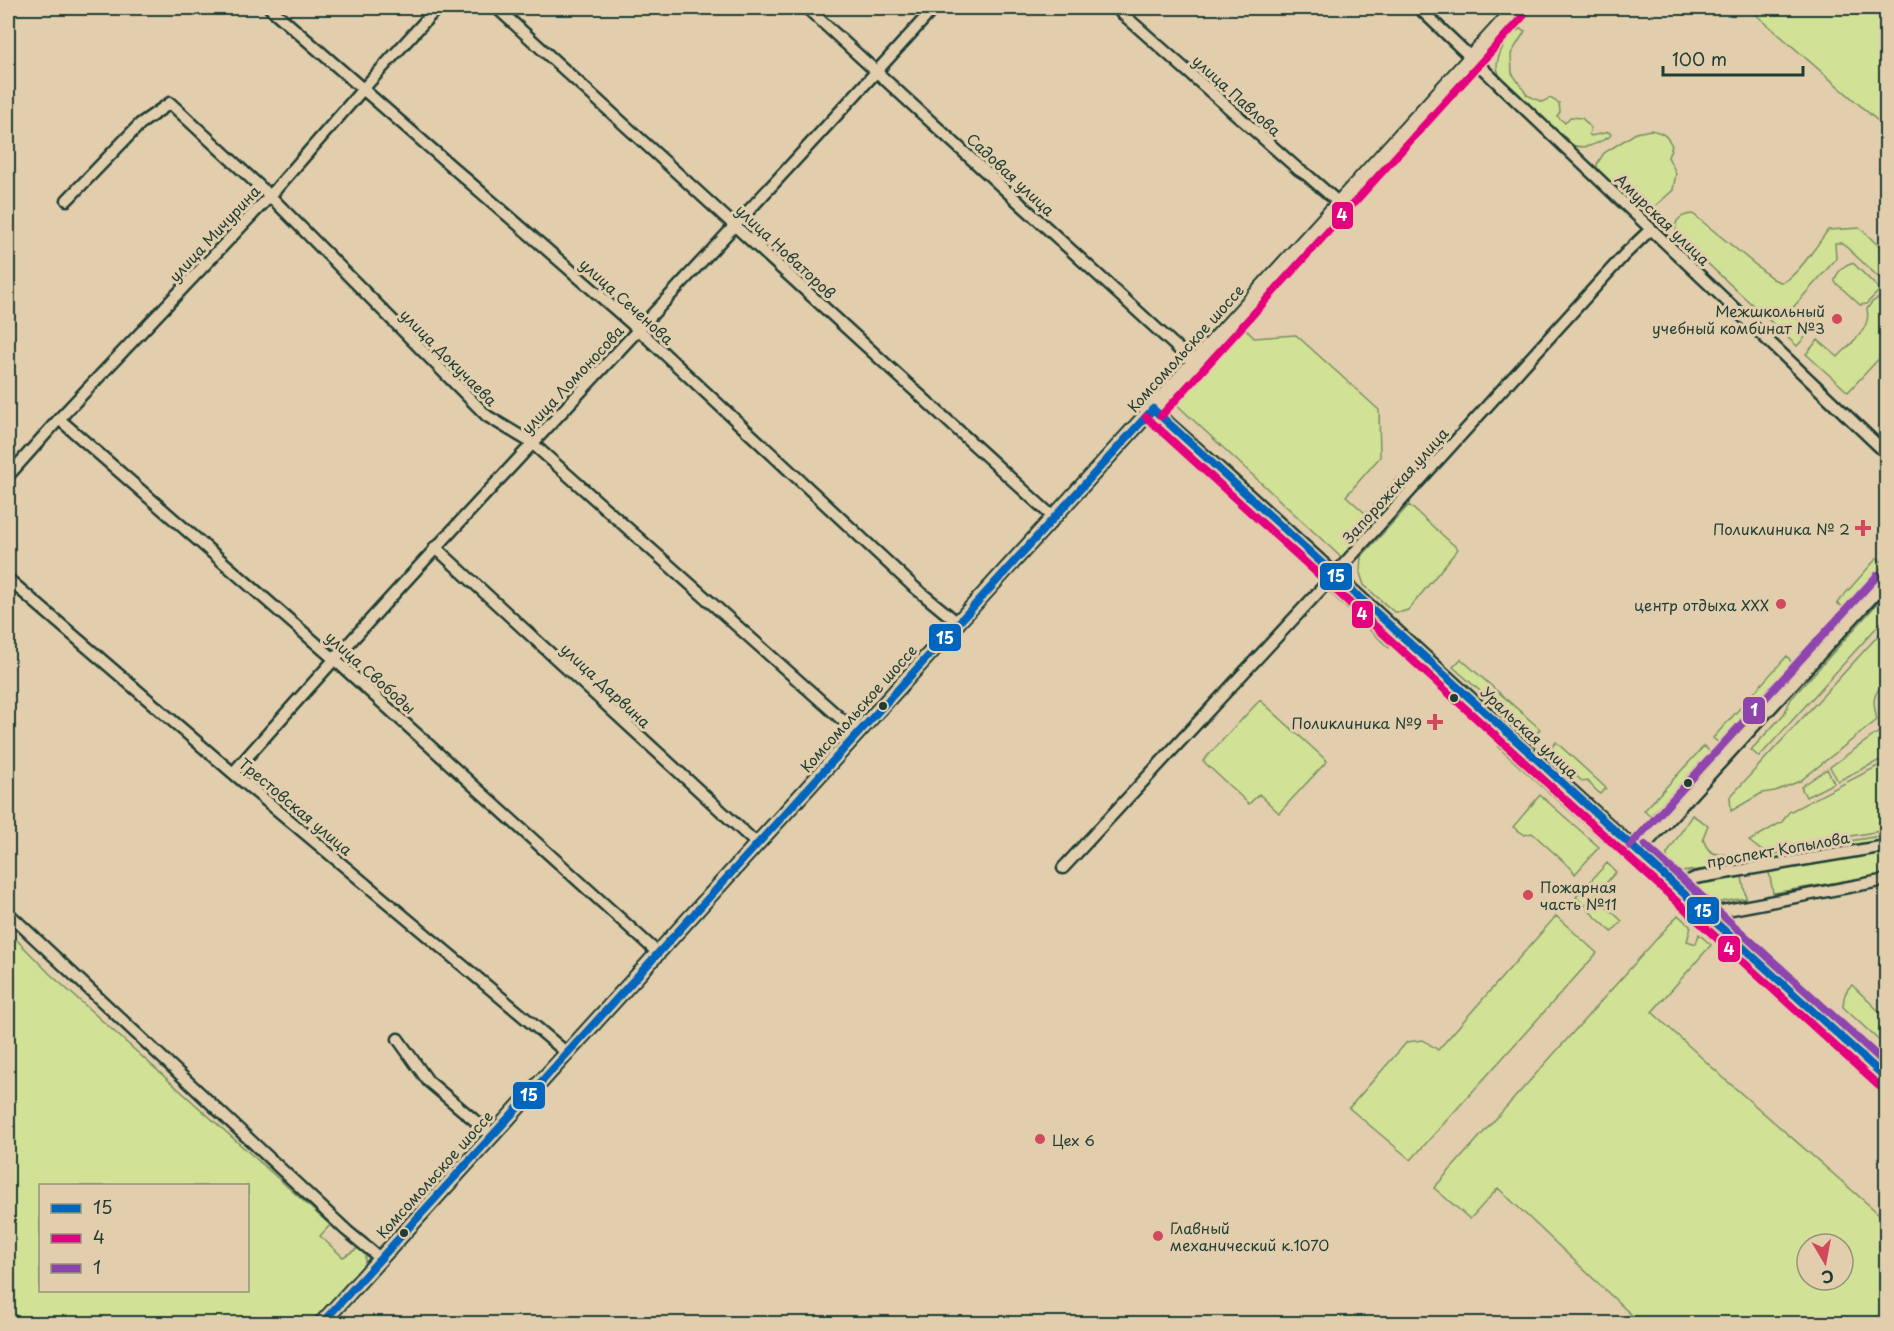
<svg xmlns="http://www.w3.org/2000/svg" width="1894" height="1331" font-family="'Playpen Sans',sans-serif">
  <rect width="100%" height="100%" fill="#e2ceac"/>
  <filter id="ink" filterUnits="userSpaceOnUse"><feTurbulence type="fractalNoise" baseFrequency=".0167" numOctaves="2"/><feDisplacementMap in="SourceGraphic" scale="12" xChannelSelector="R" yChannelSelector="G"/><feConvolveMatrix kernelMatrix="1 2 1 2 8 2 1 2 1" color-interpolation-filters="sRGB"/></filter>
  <g filter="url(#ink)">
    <path fill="#d1e195" stroke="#788f64" stroke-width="1.5" fill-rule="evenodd" d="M 1749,8 L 1886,8 L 1886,128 L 1761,19 Z
      M 1521,29 L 1525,31 L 1511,54 L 1512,73 L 1527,95 L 1542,102 L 1550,98 L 1559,103 L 1560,112 L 1557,116 L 1565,123 L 1570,117 L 1582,118 L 1591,128 L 1589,134 L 1591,136 L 1609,132 L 1611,135 L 1609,137 C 1596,144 1586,150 1572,145 L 1501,81 C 1500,76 1497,71 1497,66 C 1498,53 1508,33 1521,29 Z
      M 1650,130 C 1662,132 1667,135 1672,146 L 1668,157 L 1676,173 L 1673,190 L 1653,208 L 1634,207 L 1598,173 L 1597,164 L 1604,153 L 1636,133 Z
      M 1693,214 L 1773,279 C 1775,280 1779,282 1782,282 C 1794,281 1820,241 1828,230 L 1860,228 L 1886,253 L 1886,284 L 1842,243 L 1835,243 L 1836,259 L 1789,312 L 1811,331 L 1797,346 L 1680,238 C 1670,224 1678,215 1693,214 Z
      M 1851,263 L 1854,264 L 1878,288 L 1879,291 L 1866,304 L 1860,305 L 1835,282 C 1835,274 1844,265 1851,263 Z
      M 1880,297 L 1886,302 L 1886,351 L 1848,392 L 1806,354 L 1818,340 L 1838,357 C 1850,344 1872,329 1867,309 L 1872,302 Z
      M 1239,322 L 1254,338 L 1296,335 L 1379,410 L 1380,457 L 1346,496 L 1366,514 L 1397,478 L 1408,488 L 1343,559 L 1176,404 L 1174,391 Z
      M 1409,505 L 1458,549 L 1408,610 L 1401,612 L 1394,612 L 1364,585 L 1360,573 L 1361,557 Z
      M 1877,558 L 1885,564 L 1852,601 L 1853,605 L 1845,608 L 1837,603 Z
      M 1340,588 L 1347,589 L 1399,638 L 1389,648 L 1328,591 Z
      M 1886,594 L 1886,617 L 1759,757 L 1751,750 L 1784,714 L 1791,699 Z
      M 1886,627 L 1886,682 C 1871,694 1873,703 1877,720 L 1800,781 L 1775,791 L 1762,793 L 1731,811 L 1730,797 Z
      M 1787,656 L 1794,666 L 1793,672 L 1729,742 L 1720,744 L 1713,738 Z
      M 1461,659 L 1540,729 L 1532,737 L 1453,667 Z
      M 1260,700 L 1327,761 L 1279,813 L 1259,794 L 1249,804 L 1203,761 Z
      M 1883,729 L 1886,732 L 1886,830 L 1762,851 L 1749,841 L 1782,822 L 1789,812 L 1884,763 L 1882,759 L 1838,781 L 1830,767 Z
      M 1507,738 L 1612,833 L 1604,842 L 1498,747 Z
      M 1556,742 L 1606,788 L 1600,794 L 1587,781 L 1583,782 L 1549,751 Z
      M 1704,746 L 1710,752 L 1710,759 L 1709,761 L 1701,761 L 1686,777 L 1686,786 L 1682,782 L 1650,816 L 1644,811 Z
      M 1827,769 L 1834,783 L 1806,797 L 1801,787 Z
      M 1540,795 L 1599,847 L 1575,874 L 1572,869 L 1532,833 L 1525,835 L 1513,827 Z
      M 1692,815 L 1708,825 L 1703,838 C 1706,850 1713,856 1725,854 L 1728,866 L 1681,872 C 1672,870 1667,863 1667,854 Z
      M 1886,835 L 1886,840 L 1767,860 L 1767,855 Z
      M 1886,852 L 1886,874 L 1773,893 L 1769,872 Z
      M 1607,863 L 1616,872 L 1585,906 L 1576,897 Z
      M 1742,877 L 1746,898 L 1714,903 L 1696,887 L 1700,883 Z
      M 1597,898 L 1622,921 L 1612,932 L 1587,909 Z
      M 1678,915 L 1691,927 L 1687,941 L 1696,944 L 1699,934 L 1711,945 L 1652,1012 L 1727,1081 L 1886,1220 L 1886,1323 L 1640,1323 L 1498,1188 L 1470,1219 L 1434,1188 ZM 1807,1244 L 1843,1244 L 1843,1280 L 1807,1280 Z
      M 1556,916 L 1597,953 L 1411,1160 L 1349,1108 L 1407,1042 L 1423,1040 L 1438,1050 Z
      M 8,931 L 50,974 L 330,1225 L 320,1236 L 343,1257 L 360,1247 L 365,1253 L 365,1266 L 313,1323 L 8,1323 ZM 40,1186 L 248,1186 L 248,1290 L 40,1290 Z
      M 1852,985 L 1886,1018 L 1886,1047 L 1843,1007 C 1844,998 1844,991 1852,985 Z"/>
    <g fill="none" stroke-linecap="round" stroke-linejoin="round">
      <g stroke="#1f3d34" stroke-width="15">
        <path id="minor" d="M 270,8 L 639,330 L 914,587 L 958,623
          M 497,8 L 1054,518
          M 807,8 L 1194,363
          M 1116,8 L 1299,170 L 1307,175 L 1339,203
          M 1419,8 L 1886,453
          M 67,200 L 140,124 L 170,103 L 270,196 L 487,416 L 532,443 L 857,733
          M 1153,409 L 1225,473 L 1886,1078
          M 59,419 L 334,659 L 658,953
          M 8,476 L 59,419 L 270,196 L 363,89 L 437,8
          M 435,547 L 757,844
          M 8,579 L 233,773 L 567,1053
          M 233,773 C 462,513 703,265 934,8
          M 1638,853 L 1886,582
          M 1063,868 L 1335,574 L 1625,254 L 1651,229
          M 1676,887 L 1695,878 L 1886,846
          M 8,913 L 347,1231 L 380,1258
          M 1706,914 L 1886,880
          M 398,1039 L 428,1081 L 492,1135"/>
      </g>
      <g stroke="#1f3d34" stroke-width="18">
        <path id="major" d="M 321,1324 L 1516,8"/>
      </g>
      <use href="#minor" stroke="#e2ceac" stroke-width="10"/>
      <use href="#major" stroke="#e2ceac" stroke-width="14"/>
      <g stroke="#e2ceac" stroke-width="12">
        <path id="bus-1" d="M 1153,409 L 1886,1078
          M 321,1324 L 1153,409"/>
      </g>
      <g stroke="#e2ceac" stroke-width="12">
        <path id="bus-2" d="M 1161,416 L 1524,15
          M 1146,417 L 1879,1086"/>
      </g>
      <g stroke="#e2ceac" stroke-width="12">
        <path id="bus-3" d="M 1645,845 L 1886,1064
          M 1630,846 L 1878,575"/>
      </g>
      <use href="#bus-1" stroke="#0065bd" stroke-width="8"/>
      <use href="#bus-2" stroke="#e5007d" stroke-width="8"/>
      <use href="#bus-3" stroke="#8e44ad" stroke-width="8"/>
    </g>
  </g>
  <g fill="#d1495b" stroke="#e2ceac" stroke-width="2">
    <circle cx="1837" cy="319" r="6"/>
    <path d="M1860 519h6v6h6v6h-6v6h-6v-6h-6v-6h6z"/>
    <circle cx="1781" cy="604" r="6"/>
    <path d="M1432 713h6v6h6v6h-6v6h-6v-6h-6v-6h6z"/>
    <circle cx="1528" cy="895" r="6"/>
    <circle cx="1040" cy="1139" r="6"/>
    <circle cx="1158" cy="1236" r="6"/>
  </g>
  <g fill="#1f3d34" stroke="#e2ceac" stroke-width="2">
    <circle cx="1454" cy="698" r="5"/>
    <circle cx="883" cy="706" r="5"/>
    <circle cx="1688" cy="783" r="5"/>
    <circle cx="404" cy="1233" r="5"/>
  </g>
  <g text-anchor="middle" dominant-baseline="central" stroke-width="6" stroke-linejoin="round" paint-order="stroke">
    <g font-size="15" fill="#1f3d34" stroke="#e2ceac">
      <text transform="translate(1237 95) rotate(42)">улица Павлова</text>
      <text transform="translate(1011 174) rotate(43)">Садовая улица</text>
      <text transform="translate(1663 219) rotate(44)">Амурская улица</text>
      <text transform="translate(214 233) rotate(-47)">улица Мичурина</text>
      <text transform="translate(786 251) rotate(43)">улица Новаторов</text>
      <text transform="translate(627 301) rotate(42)">улица Сеченова</text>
      <text transform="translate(1185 348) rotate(-48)">Комсомольское шоссе</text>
      <text transform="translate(449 357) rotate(45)">улица Докучаева</text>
      <text transform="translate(572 379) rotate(-47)">улица Ломоносова</text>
      <text transform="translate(1395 485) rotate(-48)">Запорожская улица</text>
      <text transform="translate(371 672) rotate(42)">улица Свободы</text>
      <text transform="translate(606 685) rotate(43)">улица Дарвина</text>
      <text transform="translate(858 708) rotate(-48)">Комсомольское шоссе</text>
      <text transform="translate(1530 732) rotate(43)">Уральская улица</text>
      <text transform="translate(296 806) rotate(40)">Трестовская улица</text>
      <text transform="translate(1778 849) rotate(-10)">проспект Копылова</text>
      <text transform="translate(434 1174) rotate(-48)">Комсомольское шоссе</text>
    </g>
    <g font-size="15" fill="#1f3d34" stroke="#e2ceac" text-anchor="end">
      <text x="1825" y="310">Межшкольный<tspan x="1825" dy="17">учебный комбинат №3</tspan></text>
      <text x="1850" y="528">Поликлиника № 2</text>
      <text x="1769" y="604">центр отдыха ХХХ</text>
      <text x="1422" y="722">Поликлиника №9</text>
      <text x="1540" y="886" text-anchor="start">Пожарная<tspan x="1540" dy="17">часть №11</tspan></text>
      <text x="1052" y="1139" text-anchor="start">Цех 6</text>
      <text x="1170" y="1227" text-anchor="start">Главный<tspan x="1170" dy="17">механический к.1070</tspan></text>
    </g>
  </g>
  <g stroke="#e2ceac" stroke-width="2">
    <rect x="1331" y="201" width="23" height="29" rx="6" fill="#e5007d"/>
    <rect x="1319" y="562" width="34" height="29" rx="6" fill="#0065bd"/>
    <rect x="1351" y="600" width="23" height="29" rx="6" fill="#e5007d"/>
    <rect x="928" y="623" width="34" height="29" rx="6" fill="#0065bd"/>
    <rect x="1742" y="696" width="24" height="29" rx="6" fill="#8e44ad"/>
    <rect x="1686" y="896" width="34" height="29" rx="6" fill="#0065bd"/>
    <rect x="1717" y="935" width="24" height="28" rx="6" fill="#e5007d"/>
    <rect x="512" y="1081" width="34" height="29" rx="6" fill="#0065bd"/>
  </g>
  <g font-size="16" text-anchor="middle" font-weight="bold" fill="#fff">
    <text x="1342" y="221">4</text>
    <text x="1336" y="582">15</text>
    <text x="1362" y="620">4</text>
    <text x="945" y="644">15</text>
    <text x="1754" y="716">1</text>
    <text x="1703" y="917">15</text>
    <text x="1729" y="955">4</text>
    <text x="529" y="1101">15</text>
  </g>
  <rect width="1894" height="1331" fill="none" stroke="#e2ceac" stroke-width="30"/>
  <rect x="15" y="15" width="1864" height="1301" fill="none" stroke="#1f3d34" stroke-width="2" filter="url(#ink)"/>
  <rect x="39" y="1184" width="210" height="108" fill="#e2ceac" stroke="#94947c" stroke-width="1.5"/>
  <rect x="51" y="1204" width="30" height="9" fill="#0065bd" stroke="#94947c" stroke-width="1.5"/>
  <text x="93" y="1214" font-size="18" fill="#1f3d34">15</text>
  <rect x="51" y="1234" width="30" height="9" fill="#e5007d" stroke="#94947c" stroke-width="1.5"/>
  <text x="93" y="1244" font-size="18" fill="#1f3d34">4</text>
  <rect x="51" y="1264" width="30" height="9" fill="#8e44ad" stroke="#94947c" stroke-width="1.5"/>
  <text x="93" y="1274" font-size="18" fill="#1f3d34">1</text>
  <g transform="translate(1825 1262) rotate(170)"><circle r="28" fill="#e2ceac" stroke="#94947c" stroke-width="1.5"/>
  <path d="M0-4.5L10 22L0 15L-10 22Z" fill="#d1495b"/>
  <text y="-9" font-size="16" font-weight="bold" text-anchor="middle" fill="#1f3d34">С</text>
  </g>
  <path d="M1663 66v9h140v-9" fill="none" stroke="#1f3d34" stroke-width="3"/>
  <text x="1672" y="66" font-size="18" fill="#1f3d34" stroke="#e2ceac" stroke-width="4.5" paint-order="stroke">100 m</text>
</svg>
